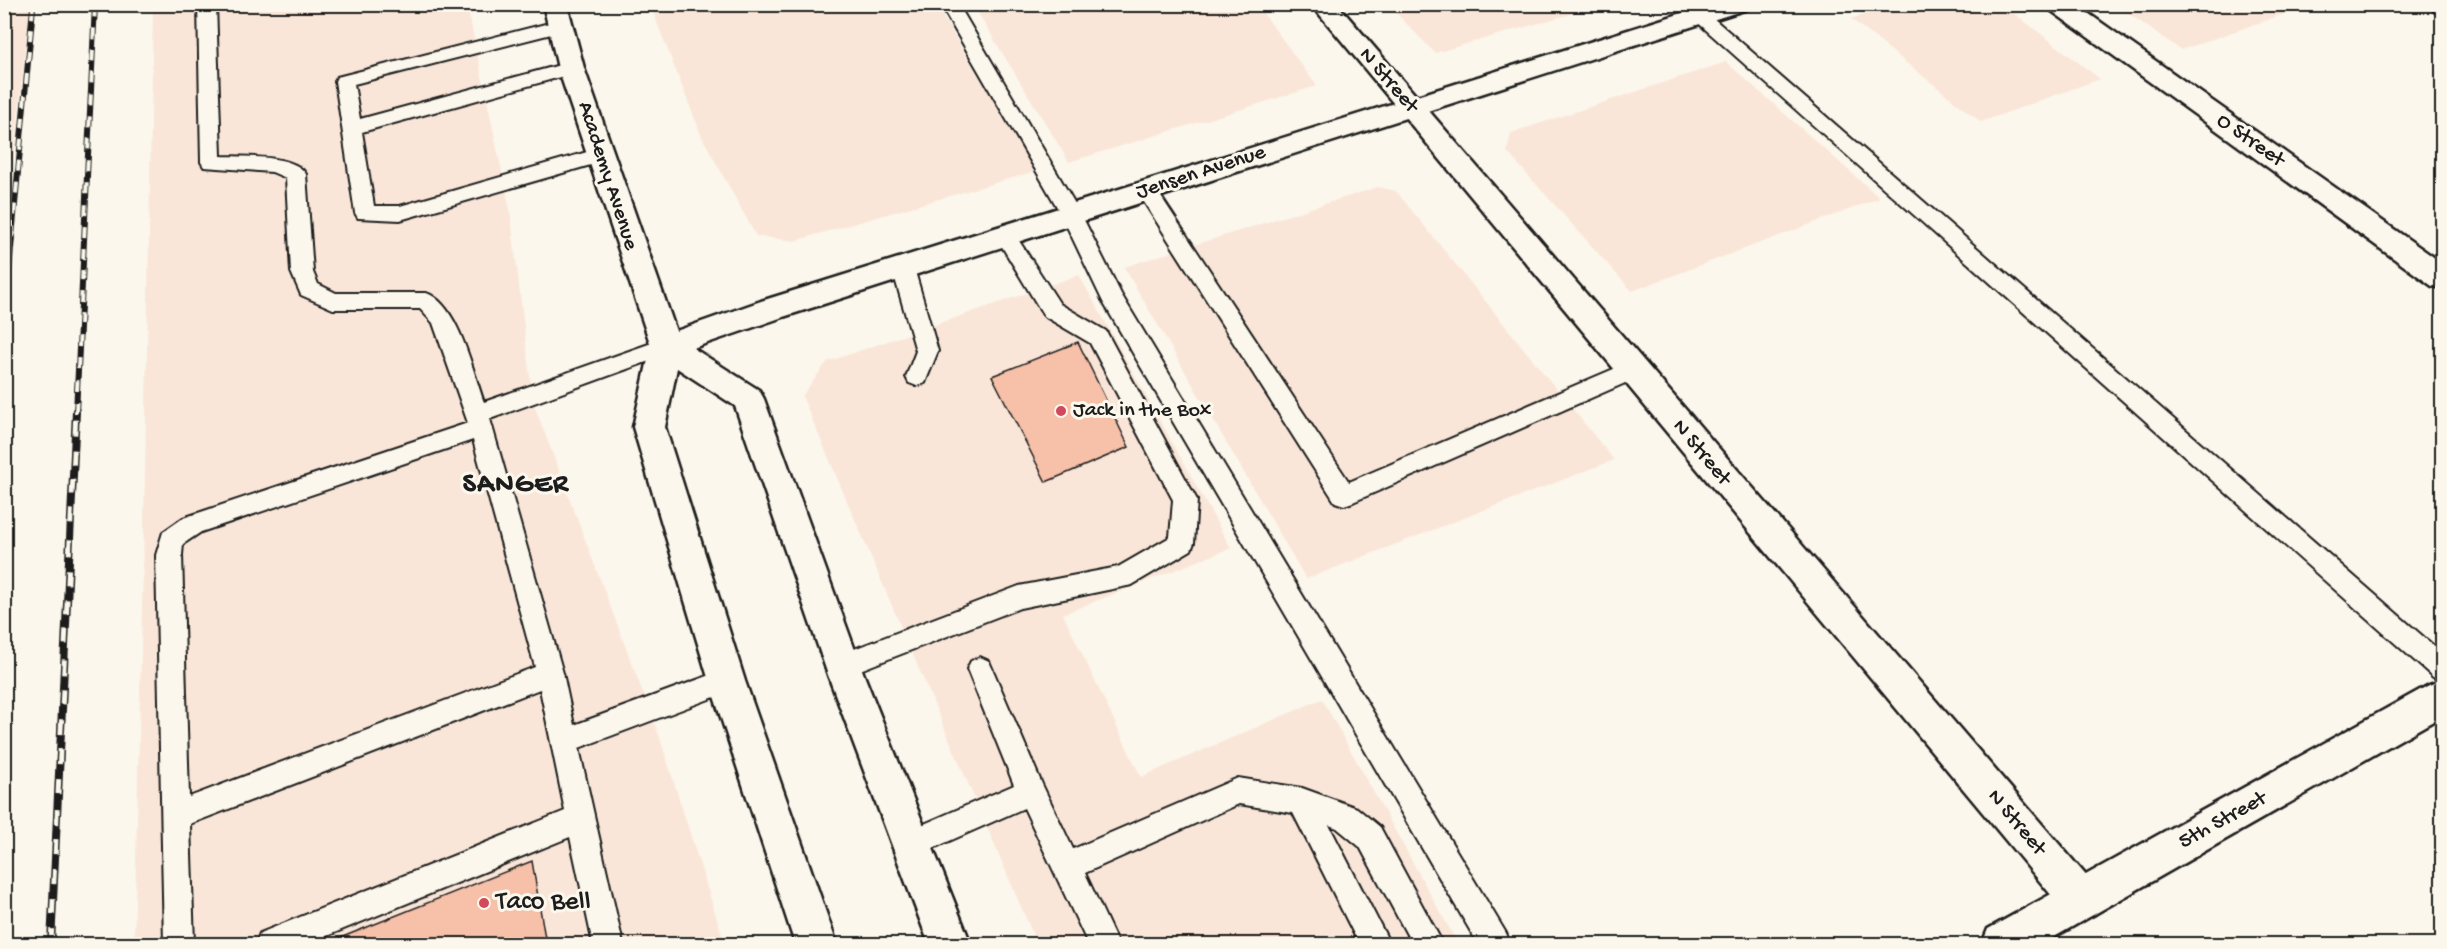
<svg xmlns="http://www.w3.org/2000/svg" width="2447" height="949" font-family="'Gochi Hand',sans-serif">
  <rect width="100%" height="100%" fill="#fbf7ec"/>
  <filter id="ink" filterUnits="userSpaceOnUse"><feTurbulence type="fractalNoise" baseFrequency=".0167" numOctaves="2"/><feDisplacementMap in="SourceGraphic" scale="12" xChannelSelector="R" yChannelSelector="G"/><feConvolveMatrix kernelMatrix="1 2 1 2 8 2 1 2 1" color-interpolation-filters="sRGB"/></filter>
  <g filter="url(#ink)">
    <path fill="#fae6d8" d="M 5,4 L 30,5 L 5,242 L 4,5 Z
      M 1899,4 L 2003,5 L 2100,79 L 1981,122 L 1851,19 Z
      M 153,5 L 467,5 L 510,210 L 533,402 L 659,735 L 725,944 L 134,944 L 144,524 Z
      M 650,5 L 936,5 L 1036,171 L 794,241 L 756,236 L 702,137 Z
      M 973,5 L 1257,5 L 1317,86 L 1069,162 Z
      M 1388,5 L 1602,5 L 1435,53 Z
      M 2116,5 L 2310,5 L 2181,50 Z
      M 1726,62 L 1880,198 L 1632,291 L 1507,152 L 1511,133 Z
      M 1378,187 L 1396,191 L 1614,460 L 1306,579 L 1124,267 Z
      M 1079,275 L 1231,548 L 1063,614 L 1141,777 L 1322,699 L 1458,944 L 1037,944 L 802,396 L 827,362 Z"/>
    <path fill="#f6c0a9" stroke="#1c1c1c" stroke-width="1.5" d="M 1078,342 L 1129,447 L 1046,482 L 992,376 Z
      M 532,861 L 546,944 L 325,944 Z"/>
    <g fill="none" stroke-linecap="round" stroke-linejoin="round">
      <g stroke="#1c1c1c" stroke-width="4">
        <path id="lane" d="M 198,4 L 216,4 L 221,156 C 242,157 294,154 306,174 L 313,272 L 318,284 L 336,293 L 426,293 C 458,303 473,372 484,402 L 666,338 L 674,340 L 677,346 L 674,352 L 490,419 L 563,673 L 574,725 L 727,669 L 736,673 L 740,681 L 736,689 L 579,748 L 623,944 L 593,944 L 570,837 L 307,944 L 256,944 L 260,933 L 565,811 L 540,689 L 190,824 L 194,944 L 164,944 L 156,555 L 163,532 L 183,518 L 468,423 L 433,323 L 420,309 L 333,309 L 301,295 L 291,272 L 286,178 L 272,172 L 204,167 L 201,162 ZM 473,440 L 535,667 L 189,797 L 182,555 L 183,544 L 201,532 Z
          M 940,4 L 958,4 L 1081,214 L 1121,294 L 1506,933 L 1510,944 L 1478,944 L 1103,302 L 1061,214 Z
          M 1677,4 L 1697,4 L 2442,653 L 2442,681 L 2433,677 Z
          M 2427,4 L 2442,4 L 2442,14 L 2436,13 Z
          M 561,20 L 567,22 L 570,26 L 567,30 L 354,84 L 360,119 L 571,62 L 578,64 L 580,68 L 578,72 L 362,132 L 374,206 L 400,206 L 601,148 L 608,150 L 611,155 L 608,160 L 400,220 L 358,218 L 355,213 L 335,81 L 337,77 Z
          M 1147,184 L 1154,186 L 1349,482 L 1623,365 L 1631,362 L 1639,365 L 1642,371 L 1639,377 L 1353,502 L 1344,505 L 1335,502 L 1137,191 L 1140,186 Z
          M 1005,228 L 1012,230 L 1060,304 L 1106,331 L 1197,500 L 1194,543 L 1191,550 L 1132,585 L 1020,608 L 842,677 L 833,673 L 829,665 L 833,657 L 1019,586 L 1118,567 L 1170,537 L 1173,500 L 1090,343 L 1044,316 L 995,235 L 998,230 Z
          M 903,260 L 911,263 L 914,268 L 938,351 L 925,383 L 917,386 L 909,383 L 906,377 L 916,351 L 892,268 L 895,263 Z
          M 980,657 L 989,661 L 1042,784 L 1073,849 L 1238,778 L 1302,788 L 1357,808 L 1380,827 L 1443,944 L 1412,944 L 1360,847 L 1337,828 L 1329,825 L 1390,944 L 1359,944 L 1293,813 L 1239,804 L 1085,873 L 1118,944 L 1088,944 L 1024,808 L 911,858 L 901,854 L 897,844 L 901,834 L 1014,785 L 967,669 L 971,661 Z"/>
      </g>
      <g stroke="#1c1c1c" stroke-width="5">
        <path id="street" d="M 1311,4 L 1337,4 L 2095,886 L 2101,900 L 2095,914 L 2081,920 L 2067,914 Z
          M 2046,4 L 2075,4 L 2442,263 L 2442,288 L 2432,286 L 2049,9 Z"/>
      </g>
      <g stroke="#1c1c1c" stroke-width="5">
        <path id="secondary" d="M 2442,680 L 2442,716 L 2042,944 L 1982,944 L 1988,929 L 2429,685 Z"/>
      </g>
      <g stroke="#1c1c1c" stroke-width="5">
        <path id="primary" d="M 543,4 L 567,4 L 584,68 L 676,331 L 761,301 L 1711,4 L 1750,4 L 1747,9 L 783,317 L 693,348 L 759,390 L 764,399 L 864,675 L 971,944 L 929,944 L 828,675 L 735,406 L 677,368 L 665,427 L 745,681 L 837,944 L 795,944 L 709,681 L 633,427 L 651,346 L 558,68 Z"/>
      </g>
      <use href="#lane" fill="#fbf7ec" fill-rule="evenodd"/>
      <use href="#street" fill="#fbf7ec" fill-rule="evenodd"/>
      <use href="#secondary" fill="#fbf7ec" fill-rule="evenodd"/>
      <use href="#primary" fill="#fbf7ec" fill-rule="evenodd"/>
      <g stroke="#1c1c1c" stroke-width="6">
        <path id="rail-far1" d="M 4,325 L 33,7
          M 76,413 L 95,4"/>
      </g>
      <g stroke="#1c1c1c" stroke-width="8">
        <path id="rail" d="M 51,944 L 76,411"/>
      </g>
      <use href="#rail-far1" stroke="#fbf7ec" stroke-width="4" stroke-dasharray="11" stroke-linecap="butt"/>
      <use href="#rail" stroke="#fbf7ec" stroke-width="5" stroke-dasharray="15" stroke-linecap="butt"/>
    </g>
  </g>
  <g fill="#d1495b" stroke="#fbf7ec" stroke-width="2">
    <circle cx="1061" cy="411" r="6"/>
    <circle cx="484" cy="903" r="6"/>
  </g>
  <g text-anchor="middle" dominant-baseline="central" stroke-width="6" stroke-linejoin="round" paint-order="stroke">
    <g font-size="22" fill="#1c1c1c" stroke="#fbf7ec">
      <text transform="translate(1388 81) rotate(49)">N Street</text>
      <text transform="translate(2250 141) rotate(35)">O Street</text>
      <text transform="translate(1201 173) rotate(-18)">Jensen Avenue</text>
      <text transform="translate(607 176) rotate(72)">Academy Avenue</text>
      <text transform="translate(1701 453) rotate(50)">N Street</text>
      <text transform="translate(2223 821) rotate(-29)">5th Street</text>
      <text transform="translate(2016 823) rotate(50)">N Street</text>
    </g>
    <g font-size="22" fill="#1c1c1c" stroke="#fbf7ec" text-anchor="start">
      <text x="1073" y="411">Jack in the Box</text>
    </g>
    <g font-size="27" fill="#1c1c1c" stroke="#fbf7ec" text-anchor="start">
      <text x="496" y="903">Taco Bell</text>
    </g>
    <g font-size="28" font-weight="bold" letter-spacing="1.5" fill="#1c1c1c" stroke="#fbf7ec">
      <text x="516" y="485">SANGER</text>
    </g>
  </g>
  <rect width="2447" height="949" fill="none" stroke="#fbf7ec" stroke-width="24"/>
  <rect x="12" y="12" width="2423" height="925" fill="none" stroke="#1c1c1c" stroke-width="2" filter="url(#ink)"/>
</svg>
